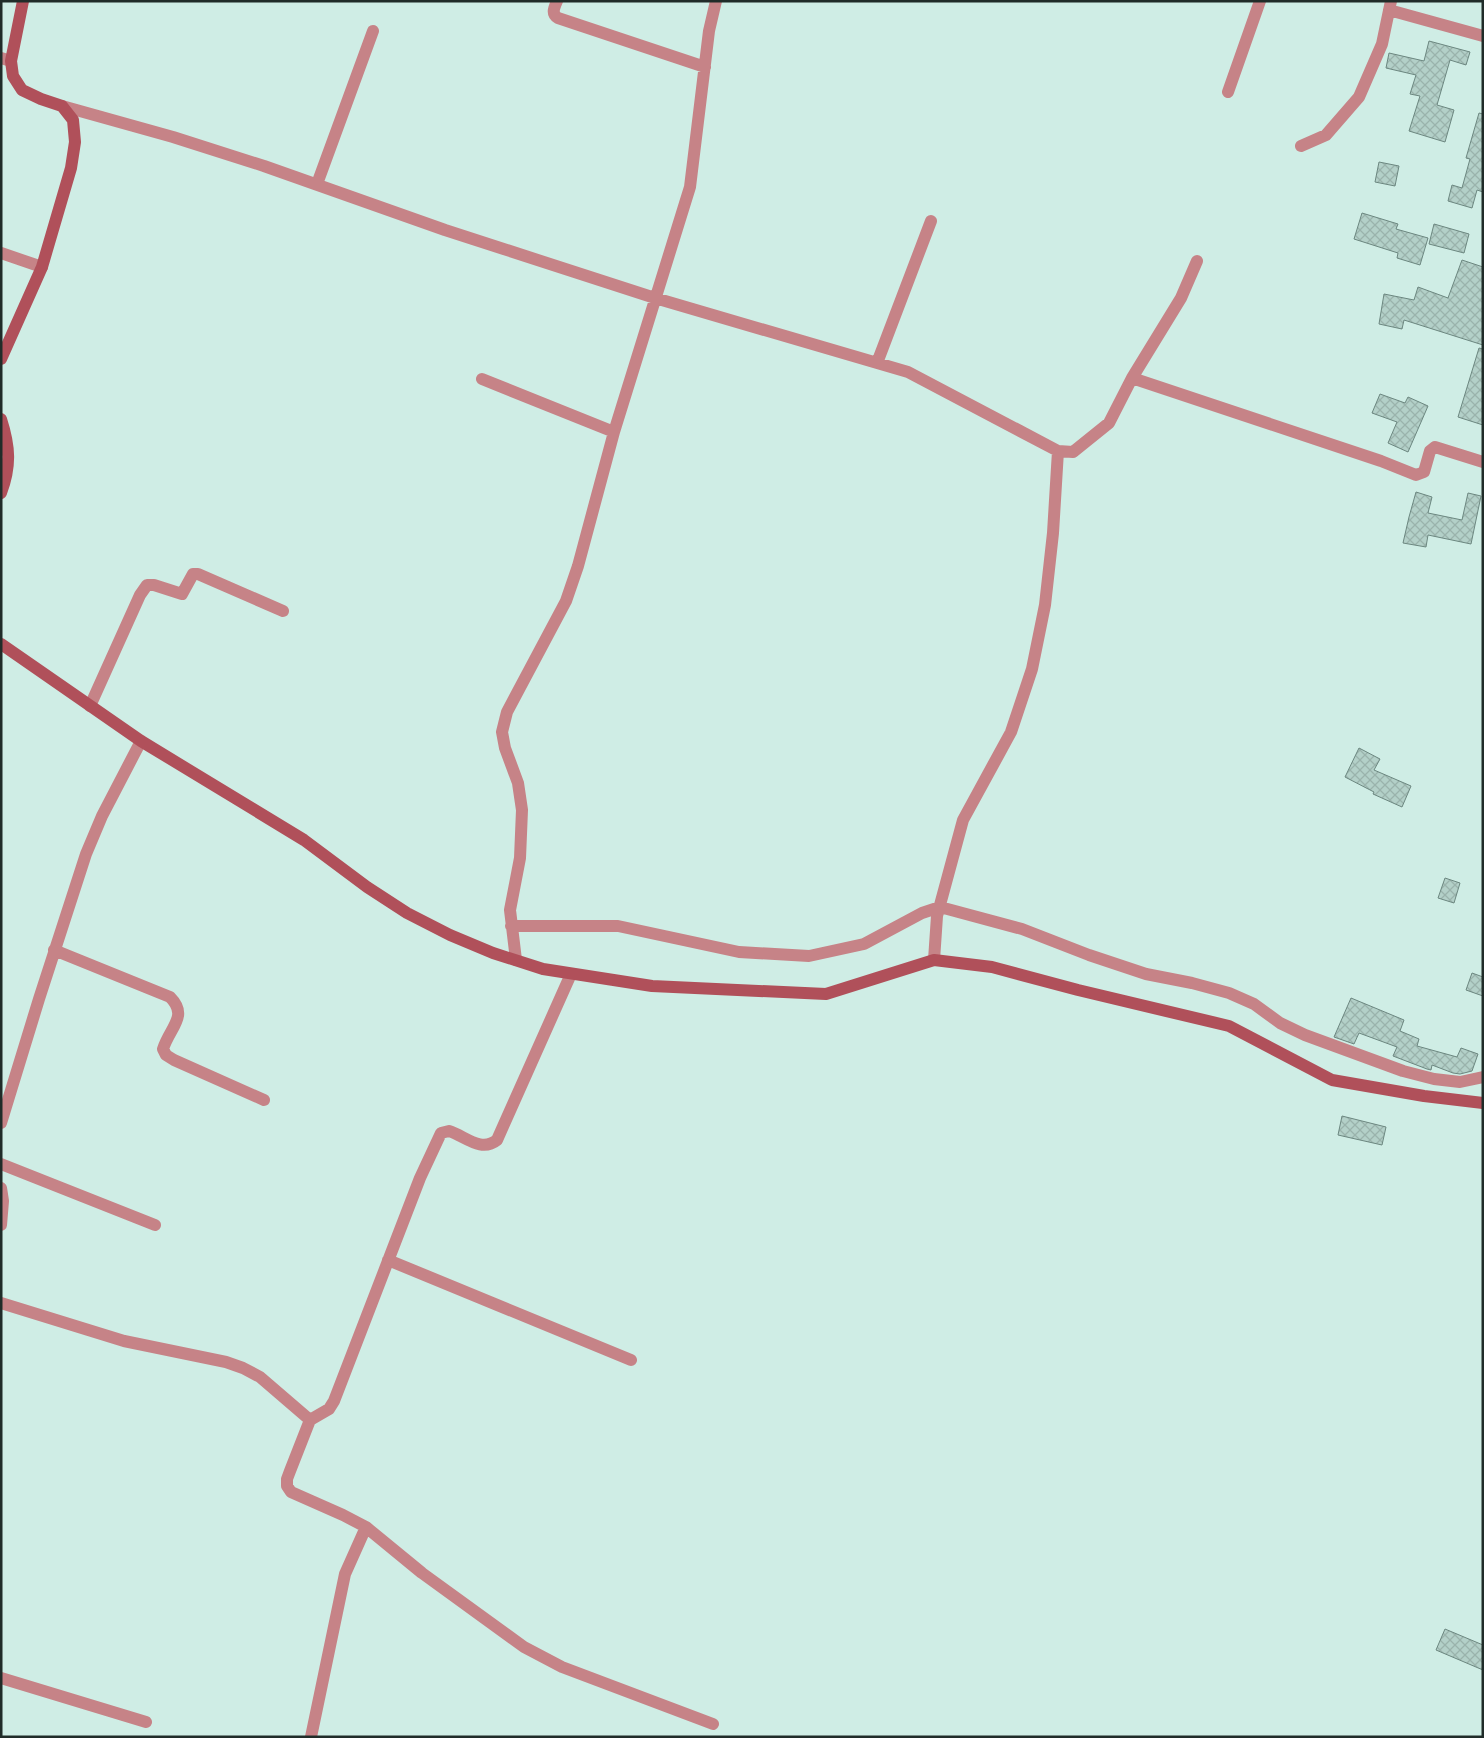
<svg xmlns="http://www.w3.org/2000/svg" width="1484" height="1738" font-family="'PT Sans Narrow',sans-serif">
  <defs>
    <pattern id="building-cross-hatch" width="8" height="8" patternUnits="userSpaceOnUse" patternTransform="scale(1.25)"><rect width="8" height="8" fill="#b3d0c8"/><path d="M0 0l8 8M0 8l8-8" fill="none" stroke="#9ab3ac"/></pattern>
  </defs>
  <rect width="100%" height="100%" fill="#cfede5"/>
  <path fill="url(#building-cross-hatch)" stroke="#6c8780" d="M 1429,41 L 1470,52 L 1466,65 L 1450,60 L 1437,105 L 1454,110 L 1445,142 L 1409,131 L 1420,96 L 1410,94 L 1416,75 L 1386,68 L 1389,53 L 1424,61 Z
    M 1479,113 L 1483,114 L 1483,192 L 1477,190 L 1472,208 L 1448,201 L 1452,185 L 1462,188 L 1470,159 L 1466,158 Z
    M 1379,162 L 1399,166 L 1395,186 L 1375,182 Z
    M 1362,213 L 1398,224 L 1396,229 L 1428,238 L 1420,265 L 1397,258 L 1398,253 L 1354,239 Z
    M 1434,224 L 1469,234 L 1464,253 L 1429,244 Z
    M 1462,260 L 1483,267 L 1483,345 L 1404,320 L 1402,329 L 1379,324 L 1384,294 L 1414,300 L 1418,287 L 1448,298 Z
    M 1479,348 L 1483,349 L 1483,425 L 1458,417 Z
    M 1380,394 L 1405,403 L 1408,397 L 1428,406 L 1408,452 L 1388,443 L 1397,422 L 1372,413 Z
    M 1416,492 L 1432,497 L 1428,513 L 1462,520 L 1468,493 L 1481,496 L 1471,544 L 1428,535 L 1426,547 L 1403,543 L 1409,517 Z
    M 1359,748 L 1380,759 L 1374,770 L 1411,786 L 1402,807 L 1373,794 L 1374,792 L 1345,777 Z
    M 1445,878 L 1460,883 L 1454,903 L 1438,898 Z
    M 1472,973 L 1483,977 L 1483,996 L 1466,990 Z
    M 1351,998 L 1404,1020 L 1400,1031 L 1419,1039 L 1417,1046 L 1457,1057 L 1461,1048 L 1478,1054 L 1472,1071 L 1460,1074 L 1453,1073 L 1432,1065 L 1431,1070 L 1427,1069 L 1393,1056 L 1397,1047 L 1359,1033 L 1354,1044 L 1334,1037 Z
    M 1342,1116 L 1386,1127 L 1382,1145 L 1338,1135 Z
    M 1445,1629 L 1483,1645 L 1483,1670 L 1436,1650 Z"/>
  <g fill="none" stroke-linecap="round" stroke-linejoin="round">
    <path stroke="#c68387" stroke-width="12" d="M 557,1 C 554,8 551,14 558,18 L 705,67
      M 1389,10 L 1483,36
      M 1,58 L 11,61
      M 1228,92 L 1260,1
      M 62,106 L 173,137 L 264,166 L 445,230 L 655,298 L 908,372 L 1058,451 L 1073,452 L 1109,423 L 1132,378 L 1181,298 L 1197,261
      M 1301,146 L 1326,135 L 1359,97 L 1382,44 L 1391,1
      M 317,184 L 373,31
      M 1,253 L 42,267
      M 877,363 L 931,221
      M 1132,378 L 1381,461 L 1416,475 L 1424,472 L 1430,451 L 1435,447 L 1483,462
      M 482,379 L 614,432
      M 90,706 L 140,595 L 147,585 L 154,585 L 182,594 L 193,574 L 198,574 L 283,611
      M 511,926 L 618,926 L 739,952 L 809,956 L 864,944 L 922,913 L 940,907 L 1022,929 L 1089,955 L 1146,974 L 1192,983 L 1229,993 L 1254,1004 L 1280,1023 L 1305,1035 L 1403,1071 L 1434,1079 L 1460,1082 L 1483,1077
      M 54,950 L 170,997 C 189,1016 170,1027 163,1049 L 166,1055 L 174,1060 L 264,1100
      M 516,960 L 510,910 L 520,858 L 522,810 L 518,783 L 505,748 L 502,732 L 507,712 L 566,601 L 578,566 L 614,432 L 690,187 L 709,31 L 716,1
      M 934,960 L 937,916 L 963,820 L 1011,732 L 1032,669 L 1045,605 L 1053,533 L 1058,451
      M 571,974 L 497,1140 C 481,1153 465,1136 449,1131 L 441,1133 L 420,1178 L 334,1401 L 329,1409 L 310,1420 L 290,1471 L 287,1479 L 287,1486 L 291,1492 L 343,1515 L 366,1527 L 422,1573 L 524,1647 L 562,1667 L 713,1724
      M 1,1123 L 39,999 L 86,854 L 102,816 L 141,741
      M 1,1164 L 155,1225
      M 1,1188 L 3,1201 L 1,1225
      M 388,1260 L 631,1360
      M 1,1303 L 124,1341 L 226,1362 L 243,1368 L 260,1377 L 310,1420
      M 1,1678 L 146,1722
      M 311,1737 L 345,1574 L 366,1527"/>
    <path stroke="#b0505a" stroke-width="12" d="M 1,359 L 42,267 L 71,168 L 75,142 L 73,120 L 62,106 L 41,99 L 22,90 L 13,76 L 11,61 L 23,1
      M 1,419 C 10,447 11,466 1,493
      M 1,644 L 141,741 L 304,840 L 367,887 L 407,913 L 450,935 L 493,953 L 543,969 L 652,986 L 826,994 L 934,960 L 992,967 L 1078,990 L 1229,1026 L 1332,1080 L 1424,1096 L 1483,1103"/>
  </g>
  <rect width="1484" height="1738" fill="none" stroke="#202c29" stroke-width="5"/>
</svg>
